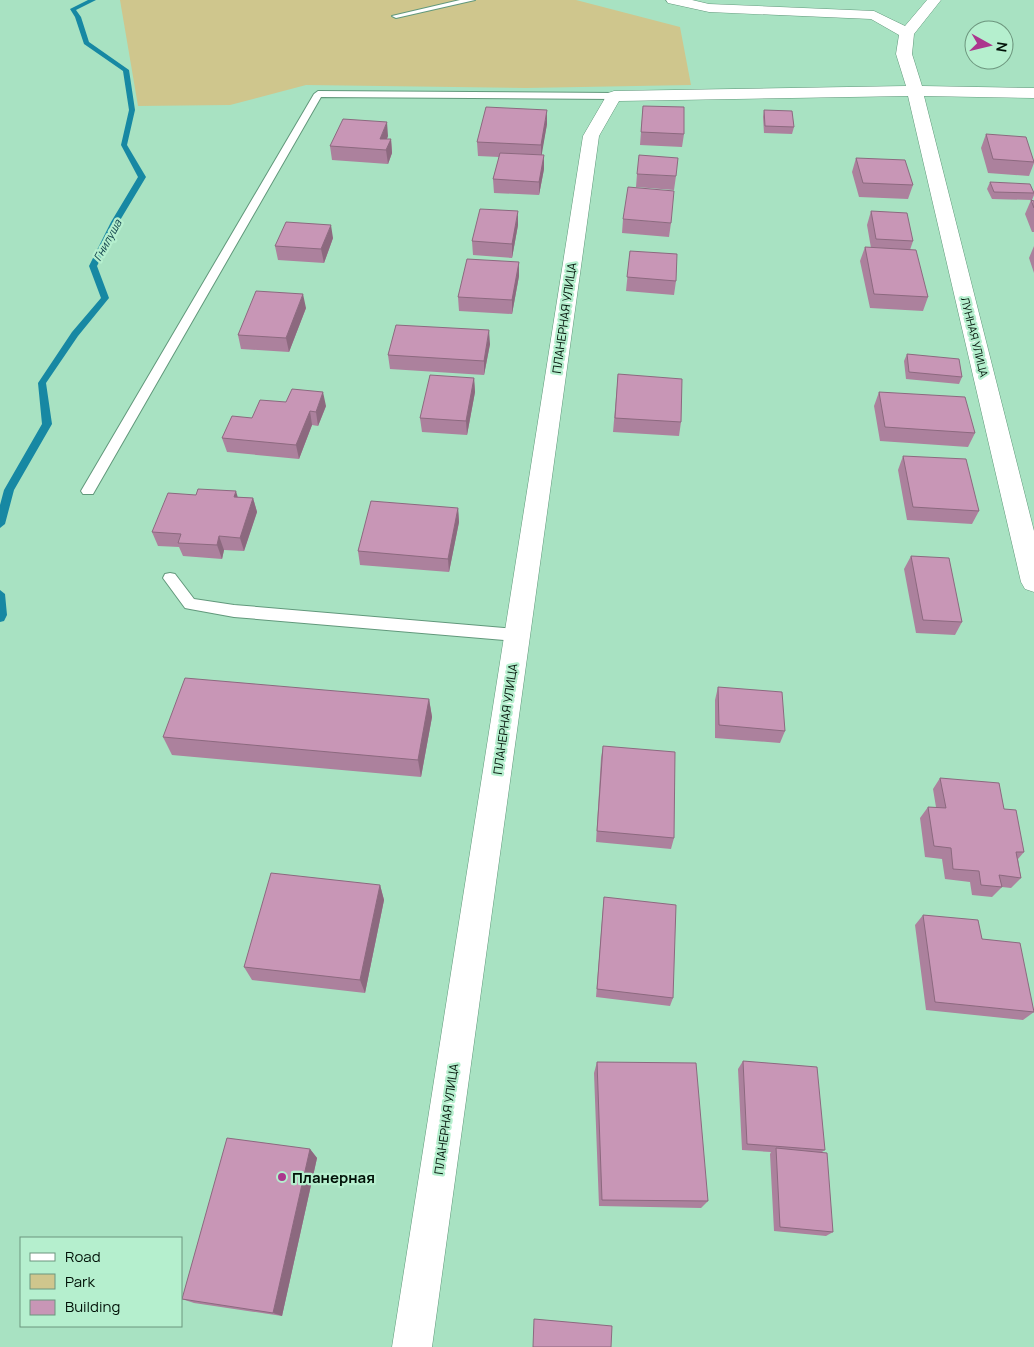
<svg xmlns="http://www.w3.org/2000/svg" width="1034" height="1347" font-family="Manrope,sans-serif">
  <rect width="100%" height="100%" fill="#a8e2c2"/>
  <path fill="#cfc68d" d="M 120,0 L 576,0 L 680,27 L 691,85 L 526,88 L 306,85 L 230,105 L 138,106 Z"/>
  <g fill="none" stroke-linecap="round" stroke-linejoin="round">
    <path fill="#1788a3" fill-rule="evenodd" d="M 88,0 L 96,0 L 76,10 L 81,17 L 89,42 L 129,70 L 135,110 L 127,145 L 146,177 L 119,222 L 97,266 L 109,298 L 78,336 L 46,383 L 52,424 L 14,490 L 5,524 L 0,528 L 0,505 L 4,490 L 42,424 L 38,383 L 72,332 L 101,298 L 89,266 L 111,222 L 138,177 L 121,145 L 129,110 L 123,71 L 84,44 L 75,17 L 70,9 Z
      M 0,590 L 5,594 L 7,615 L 4,621 L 0,622 Z"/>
    <g stroke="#61987b" stroke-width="2">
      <path id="service" d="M 460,0 L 475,0 L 396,18 L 392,16 Z
        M 318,91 L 614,93 L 618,96 L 614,99 L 321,97 L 93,494 L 83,494 L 81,491 L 314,94 Z
        M 170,573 L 175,574 L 194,599 L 234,605 L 517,629 L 522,631 L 524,635 L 522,639 L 517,641 L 234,617 L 190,609 L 185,608 L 163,578 L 165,574 Z"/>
    </g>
    <g stroke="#61987b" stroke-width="1">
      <path id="minor" d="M 666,0 L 692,0 L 709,4 L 874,11 L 905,26 L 927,0 L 941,0 L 914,34 L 912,54 L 922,86 L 1034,88 L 1034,98 L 924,96 L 1034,531 L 1034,592 L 1025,589 L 1021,582 L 908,96 L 619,101 L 599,136 L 432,1347 L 392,1347 L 583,136 L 608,93 L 614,91 L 906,86 L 896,54 L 899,35 L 871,19 L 709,12 L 668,3 Z"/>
    </g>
    <use href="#service" fill="#fff" fill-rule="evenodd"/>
    <use href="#minor" fill="#fff" fill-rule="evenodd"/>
  </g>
  <path fill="#ac819d" d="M 643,106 L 684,134 L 682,147 L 640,145 Z
    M 764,110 L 794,127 L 792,134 L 764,133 L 763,117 Z
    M 547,124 L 541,155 L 544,169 L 539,195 L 494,193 L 493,179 L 499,157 L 478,156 L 477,142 Z
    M 986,134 L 1034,161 L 1034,163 L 1029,176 L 988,173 L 981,148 Z
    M 388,136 L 387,139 L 391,139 L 392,153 L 388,164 L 332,160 L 330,146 Z
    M 856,158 L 913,185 L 908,199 L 859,197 L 852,172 Z
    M 637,174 L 676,176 L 674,190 L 636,187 Z
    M 990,182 L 1034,192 L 1034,195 L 1032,200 L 992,199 L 987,189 Z
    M 1031,200 L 1034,201 L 1034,232 L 1032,232 L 1025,214 Z
    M 871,211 L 913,241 L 910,250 L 928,297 L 923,311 L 870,308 L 860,261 L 865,247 L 871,248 L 867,225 Z
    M 623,219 L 671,223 L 669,237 L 622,233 Z
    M 518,225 L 512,258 L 473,255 L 472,241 Z
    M 333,238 L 324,263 L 278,260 L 275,246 Z
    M 1034,246 L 1034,273 L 1029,258 Z
    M 630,251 L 676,281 L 674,295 L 626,291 Z
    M 519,262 L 519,276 L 512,314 L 459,311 L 458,297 Z
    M 306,308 L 289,352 L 241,349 L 238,335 Z
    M 490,344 L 484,375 L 390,369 L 388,355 Z
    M 907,354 L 962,377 L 959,384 L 906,379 L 904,361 Z
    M 618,374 L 681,422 L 679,436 L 613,432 Z
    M 474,378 L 475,392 L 467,435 L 422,432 L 420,418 Z
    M 879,392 L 975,433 L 968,447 L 880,441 L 874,406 Z
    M 326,406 L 318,426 L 312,425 L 299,459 L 227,452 L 222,438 L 252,418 Z
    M 903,456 L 979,511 L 972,524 L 907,520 L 898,470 Z
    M 238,497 L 253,498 L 257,512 L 244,551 L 224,550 L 222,559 L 183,556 L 179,547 L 158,546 L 152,532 Z
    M 458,508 L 459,522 L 449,572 L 360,565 L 358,551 Z
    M 911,556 L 962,622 L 955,635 L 916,633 L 904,569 Z
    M 718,687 L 785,731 L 780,743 L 715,738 L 715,700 Z
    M 429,699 L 432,717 L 421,777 L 172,755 L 163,737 Z
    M 603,746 L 674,838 L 671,849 L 596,842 L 601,758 Z
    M 940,778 L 1004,809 L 1024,852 L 1018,859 L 1021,878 L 1011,888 L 1002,887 L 992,897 L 972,895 L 970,882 L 945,879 L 942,859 L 925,857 L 920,818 L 928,807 L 936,807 L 933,789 Z
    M 380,885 L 384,900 L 365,993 L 252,980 L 244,967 Z
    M 604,897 L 673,998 L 670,1006 L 596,997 L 603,907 Z
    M 923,915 L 982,939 L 1034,1012 L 1023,1020 L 926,1010 L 915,925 Z
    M 743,1061 L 825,1150 L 822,1152 L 833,1232 L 826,1236 L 774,1231 L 770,1154 L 771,1152 L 742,1150 L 738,1069 Z
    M 597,1062 L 708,1201 L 701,1208 L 599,1206 L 594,1073 Z
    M 310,1149 L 317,1158 L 282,1316 L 194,1303 L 182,1299 Z"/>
  <path fill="#8c697f" d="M 547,110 L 547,124 L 541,159 L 541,145 Z
    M 387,122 L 388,136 L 382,150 L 380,139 Z
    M 391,139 L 392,153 L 388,164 L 386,150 Z
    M 544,155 L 544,169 L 539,195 L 539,182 Z
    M 518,211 L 518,225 L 512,258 L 512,244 Z
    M 331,225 L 333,238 L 324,263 L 321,249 Z
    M 519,262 L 519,276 L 512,314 L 512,300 Z
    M 303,294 L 306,308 L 289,352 L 286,338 Z
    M 489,330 L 490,344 L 484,375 L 484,361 Z
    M 474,378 L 475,392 L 467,435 L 466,421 Z
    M 323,392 L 326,406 L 318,426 L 316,412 Z
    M 310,411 L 312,425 L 299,459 L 296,445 Z
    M 236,491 L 240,505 L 234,497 Z
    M 253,498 L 257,512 L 244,551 L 240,538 Z
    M 458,508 L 459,522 L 449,572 L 448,559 Z
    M 219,536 L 224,550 L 222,559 L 217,545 Z
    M 429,699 L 432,717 L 421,777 L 418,760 Z
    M 380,885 L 384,900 L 365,993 L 360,980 Z
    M 310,1149 L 317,1158 L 282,1316 L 273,1313 Z"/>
  <path fill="#c896b6" stroke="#8c697f" d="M 643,106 L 684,107 L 684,134 L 641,132 Z
    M 486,107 L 547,110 L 541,145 L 477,142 Z
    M 764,110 L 792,111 L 794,127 L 765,126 Z
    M 343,119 L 387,122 L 380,139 L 391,139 L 386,150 L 330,146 Z
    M 986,134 L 1026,137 L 1034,162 L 993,159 Z
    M 500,153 L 544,155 L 539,182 L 493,179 Z
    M 639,155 L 678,158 L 676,176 L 637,174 Z
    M 856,158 L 905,160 L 913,185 L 863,183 Z
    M 990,182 L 1030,184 L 1034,193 L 994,192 Z
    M 628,187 L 674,191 L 671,223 L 623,219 Z
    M 1031,200 L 1034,201 L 1034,208 Z
    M 480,209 L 518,211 L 512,244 L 472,241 Z
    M 871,211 L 907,213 L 913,241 L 876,239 Z
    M 286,222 L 331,225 L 321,249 L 275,246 Z
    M 865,247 L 916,250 L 928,297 L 874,294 Z
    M 630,251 L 677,254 L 676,281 L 627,277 Z
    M 467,259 L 519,262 L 512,300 L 458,297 Z
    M 256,291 L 303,294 L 286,338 L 238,335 Z
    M 396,325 L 489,330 L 484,361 L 388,355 Z
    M 907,354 L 959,359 L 962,377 L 909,372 Z
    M 618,374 L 682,379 L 681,422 L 615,418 Z
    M 430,375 L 474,378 L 466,421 L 420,418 Z
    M 292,389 L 323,392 L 316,412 L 310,411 L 296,445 L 222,438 L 232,416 L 252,418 L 260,400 L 286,402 Z
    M 879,392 L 965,397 L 975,433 L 885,427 Z
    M 903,456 L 966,459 L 979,511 L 913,507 Z
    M 198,489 L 236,491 L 234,497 L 253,498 L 240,538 L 219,536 L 217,545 L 178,543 L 181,534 L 152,532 L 168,493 L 196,495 Z
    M 371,501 L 458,508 L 448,559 L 358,551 Z
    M 911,556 L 949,558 L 962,622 L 923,620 Z
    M 185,678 L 429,699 L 418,760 L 163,737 Z
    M 718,687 L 782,692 L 785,731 L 719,725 Z
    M 603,746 L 675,752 L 674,838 L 597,831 Z
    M 940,778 L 999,783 L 1004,809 L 1016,810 L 1024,852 L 1016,852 L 1021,878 L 999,875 L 1002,887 L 981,885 L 979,871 L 953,869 L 951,848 L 934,846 L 928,807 L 946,808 Z
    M 271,873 L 380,885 L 360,980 L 244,967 Z
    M 604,897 L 676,905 L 673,998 L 597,989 Z
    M 923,915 L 978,920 L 982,939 L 1020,943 L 1034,1012 L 935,1002 Z
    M 743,1061 L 817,1067 L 825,1150 L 747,1144 Z
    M 597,1062 L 696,1063 L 708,1201 L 602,1200 Z
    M 227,1138 L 310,1149 L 273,1313 L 182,1299 Z
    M 776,1148 L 827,1153 L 833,1232 L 780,1227 Z
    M 534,1319 L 612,1326 L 611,1347 L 533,1347 Z"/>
  <circle fill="#ac368d" stroke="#b5efce" stroke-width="2" cx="282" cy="1177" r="5"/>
  <g text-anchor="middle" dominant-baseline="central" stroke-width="4.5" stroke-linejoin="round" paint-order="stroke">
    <g font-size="11" font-style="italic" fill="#073743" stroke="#b5efce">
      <text transform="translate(107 240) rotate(-61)">Гнилуша</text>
    </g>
    <g font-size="11" fill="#001107" stroke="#b5efce">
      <text transform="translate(975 337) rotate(76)">ЛУННАЯ УЛИЦА</text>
    </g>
    <g font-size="12" fill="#001107" stroke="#b5efce">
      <text transform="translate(564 318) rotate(-82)">ПЛАНЕРНАЯ УЛИЦА</text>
      <text transform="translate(505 719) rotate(-82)">ПЛАНЕРНАЯ УЛИЦА</text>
      <text transform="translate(446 1119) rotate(-82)">ПЛАНЕРНАЯ УЛИЦА</text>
    </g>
    <g font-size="15" font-weight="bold" fill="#001107" stroke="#b5efce" text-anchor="start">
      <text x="292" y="1177">Планерная</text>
    </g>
  </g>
  <rect x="20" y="1237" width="162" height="90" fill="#b5efce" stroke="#6d967e"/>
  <rect x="30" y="1253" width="25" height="8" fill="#ffffff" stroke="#6d967e"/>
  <text x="65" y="1262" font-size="15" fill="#001107">Road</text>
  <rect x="30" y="1274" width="25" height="15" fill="#cfc68d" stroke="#6d967e"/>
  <text x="65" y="1287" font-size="15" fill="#001107">Park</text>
  <rect x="30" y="1300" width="25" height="15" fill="#c896b6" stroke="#6d967e"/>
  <text x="65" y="1312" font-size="15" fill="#001107">Building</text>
  <g transform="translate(989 45) rotate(98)"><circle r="24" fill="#b5efce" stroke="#6d967e"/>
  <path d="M0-4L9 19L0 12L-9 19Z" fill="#ac368d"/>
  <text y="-8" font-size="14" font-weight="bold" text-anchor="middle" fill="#001107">N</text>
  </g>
</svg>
